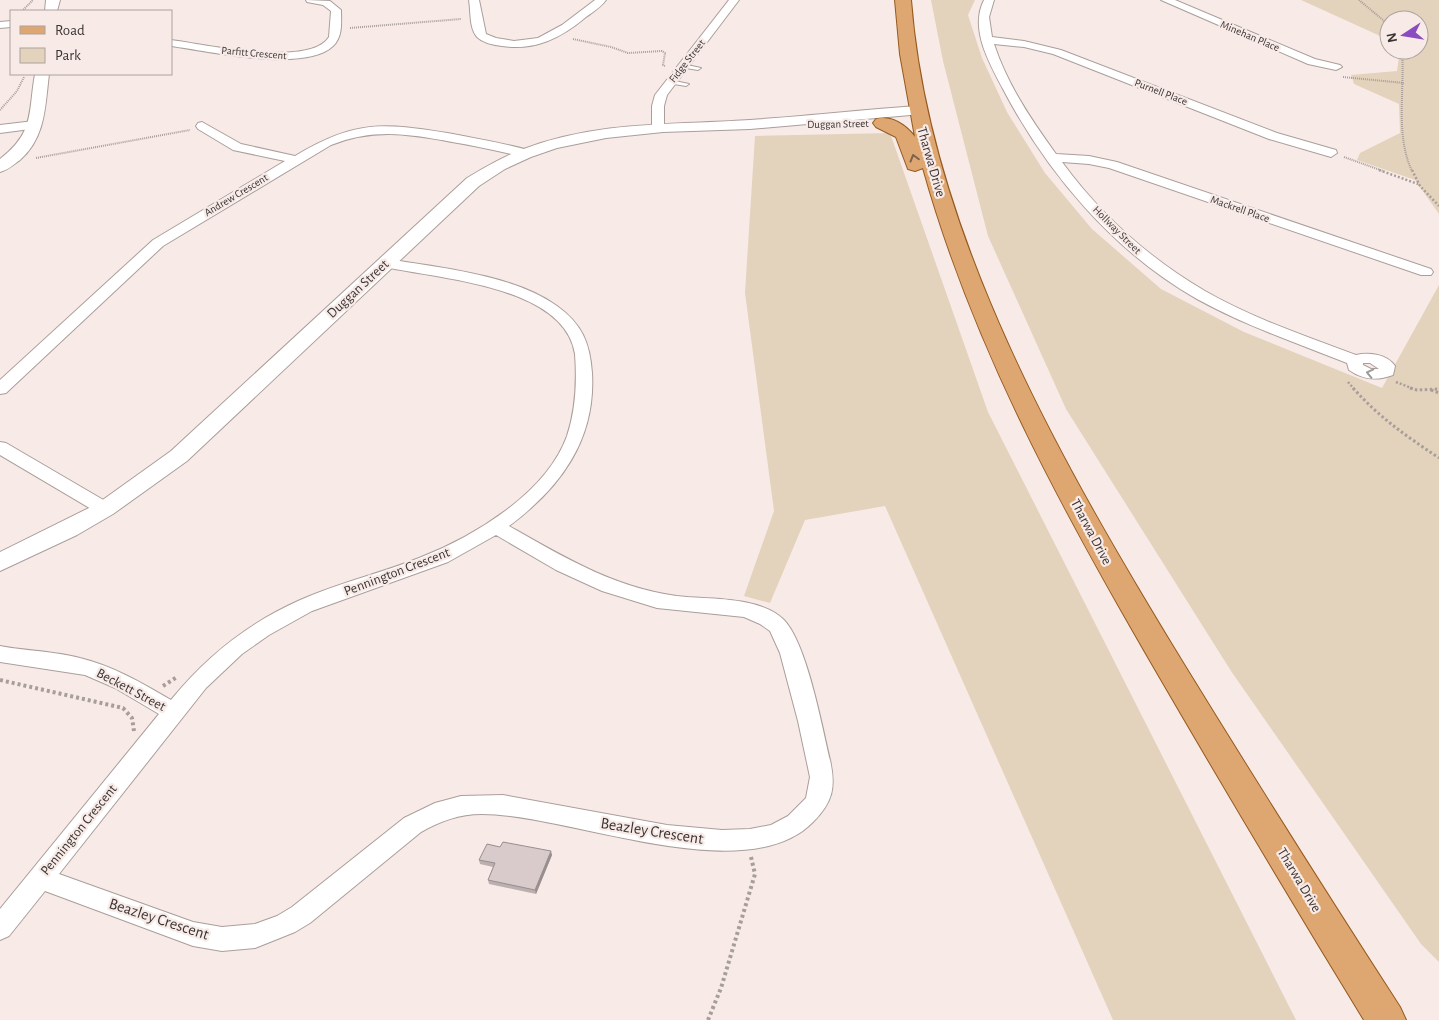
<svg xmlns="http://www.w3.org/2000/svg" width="1439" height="1020" font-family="'Alegreya Sans',sans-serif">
  <rect width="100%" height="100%" fill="#f8ebe7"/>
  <path fill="#e3d2bc" d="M 931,0 L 975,0 L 968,15 L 982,58 L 1007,112 L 1045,173 L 1092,229 L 1161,289 L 1244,332 L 1382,388 L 1439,285 L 1439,962 L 1421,944 L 1231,671 L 1066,409 L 988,236 L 943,61 Z
    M 1301,0 L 1439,0 L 1439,214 L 1415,180 L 1357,160 L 1360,153 L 1400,133 L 1399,104 L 1354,84 L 1351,75 L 1397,71 L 1400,50 L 1419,50 L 1419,20 L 1389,20 L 1389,40 Z
    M 890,133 L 988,412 L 1296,1020 L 1113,1020 L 885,506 L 805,520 L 770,603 L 744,596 L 774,511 L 745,293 L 755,136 Z"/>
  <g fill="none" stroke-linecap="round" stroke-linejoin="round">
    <g stroke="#aa9e9b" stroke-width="2">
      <path id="service" d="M 682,64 L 701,68 L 698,70 L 680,67 L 680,65 Z
        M 670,80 L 689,84 L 686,86 L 668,83 L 668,81 Z"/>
    </g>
    <g stroke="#aa9e9b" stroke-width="2">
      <path id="minor" d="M 306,0 L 330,1 L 341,10 C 341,22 343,37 333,46 C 305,73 208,51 171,46 L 171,40 C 203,44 310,68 329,37 L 331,11 L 323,5 L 307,2 Z
        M 469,0 L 479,0 L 486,34 L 496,38 L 514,41 L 538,38 L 562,25 L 595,0 L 606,0 C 601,7 593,12 586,17 C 561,38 535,51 502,46 C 494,45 483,43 477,37 C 469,28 471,11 469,0 Z
        M 729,0 L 739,0 L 667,95 L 664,106 L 664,128 L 658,132 L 654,131 L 652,128 L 652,106 L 655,95 Z
        M 984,0 L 994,0 L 989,17 L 992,37 L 1024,41 L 1061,50 L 1277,133 L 1336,150 L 1337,153 L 1331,157 L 1269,139 L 1053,54 L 1024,47 L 994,44 C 1007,84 1032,121 1056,154 L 1089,156 L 1117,162 L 1431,269 L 1433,272 L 1431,275 L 1421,275 L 1109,168 L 1089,164 L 1062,162 C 1100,214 1150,259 1205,291 C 1252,318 1305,336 1356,355 C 1369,352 1387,354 1395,366 L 1393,375 C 1377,381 1363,380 1349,370 L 1347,363 C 1296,343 1244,325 1197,299 C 1114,252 1047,173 1003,89 C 990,64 969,29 984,0 ZM 1363,363 L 1370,363 L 1379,369 L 1371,369 L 1363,365 Z
        M 1161,0 L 1175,0 L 1315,59 L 1340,65 L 1342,67 L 1336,70 L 1308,64 Z
        M 11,21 L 11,27 L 0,28 L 0,22 Z
        M 34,121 L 38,122 L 40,125 L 38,128 L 0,133 L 0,125 Z
        M 202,122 L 241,144 L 295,156 C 357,119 384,123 453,134 C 478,139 503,143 528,150 L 529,153 L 523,157 C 499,151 476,146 452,142 C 407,134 375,128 331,145 L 163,246 L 6,393 L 0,394 L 0,380 L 153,240 L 285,161 L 233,150 L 198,129 L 196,126 L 198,123 Z
        M 386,259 C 437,267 515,275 557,306 C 582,324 590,343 592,373 C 596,440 560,488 509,526 C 565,558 622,592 687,597 C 716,599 762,598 784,620 C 807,644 822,727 830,760 C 836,787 833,802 813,822 C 746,891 568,814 482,814 C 459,814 441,821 421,832 L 310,923 L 295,932 L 255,948 L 222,951 L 193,946 L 45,891 L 9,936 L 0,940 L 0,909 L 159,714 L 115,688 L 85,675 L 0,662 L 0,646 C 26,651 54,651 80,658 C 113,666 142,683 171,700 C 206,657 247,624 298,601 C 337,583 379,574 419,558 C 473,537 546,494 567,436 C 576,409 577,381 575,354 C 564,284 434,279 381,266 L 379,263 L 381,260 ZM 496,535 L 556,570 L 602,591 L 657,608 L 744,617 L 760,624 L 770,631 L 780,653 L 798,721 L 810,777 L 806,798 L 788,816 L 771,825 L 750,829 L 722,830 L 667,825 L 503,795 L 461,796 L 435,803 L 404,818 L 292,907 L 277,916 L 255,924 L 222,927 L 193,922 L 59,874 L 206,688 L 242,654 L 269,635 L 312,611 L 448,562 Z
        M 0,442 L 6,443 L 112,505 L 114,509 L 112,513 L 105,515 L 98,513 L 0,455 Z"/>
    </g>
    <g stroke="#aa9e9b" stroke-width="2">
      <path id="tertiary" d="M 46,0 L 60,0 L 57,11 L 45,11 Z
        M 35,74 L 49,74 C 45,106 46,137 20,160 C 13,165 8,170 0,172 L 0,159 C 35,132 28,113 35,74 Z
        M 917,106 L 922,108 L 925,111 L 922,114 L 750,129 L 663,132 L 606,138 L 557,148 L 531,157 L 505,169 L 479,186 L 187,461 L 113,514 L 77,535 L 0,571 L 0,552 L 97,504 L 171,451 L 467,178 C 484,168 502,157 521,150 C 595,121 672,125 750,120 C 805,116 861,110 917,106 Z"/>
    </g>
    <g stroke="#96591e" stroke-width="2">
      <path id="primary" d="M 895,0 L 911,0 C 929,235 1064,468 1185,666 C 1255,780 1327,894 1400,1007 L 1406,1020 L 1364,1020 C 1293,904 1224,788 1156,671 C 1063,511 973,347 923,168 L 915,171 L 908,169 L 896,137 L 876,127 L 873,123 L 876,119 C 891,115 906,125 915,137 L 900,54 Z"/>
    </g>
    <path stroke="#a79d9a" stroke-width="2" stroke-dasharray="1 1" stroke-linecap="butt" d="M 1359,0 L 1383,20 L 1389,28
      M 22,11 L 33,0
      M 350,28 L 461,19
      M 573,39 L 611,47 L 628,53 L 662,51 L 665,53 L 663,65 L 665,66
      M 1402,50 C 1405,89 1395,135 1412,171
      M 1343,77 L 1404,83
      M 0,110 L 17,91 L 24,77
      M 1344,157 L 1383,171
      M 36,158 L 190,130"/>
    <path stroke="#a79d9a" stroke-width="2.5" stroke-dasharray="2 2" stroke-linecap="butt" d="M 1379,170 L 1418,184
      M 1412,170 L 1420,186 L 1439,206
      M 1348,382 L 1354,389
      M 1396,382 L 1414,389"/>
    <path stroke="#a79d9a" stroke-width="3" stroke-dasharray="2.5 2.5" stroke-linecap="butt" d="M 1353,388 C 1381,419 1405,435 1439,458
      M 1410,388 L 1417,390 L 1439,389
      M 1431,390 L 1439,393"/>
    <path stroke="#a79d9a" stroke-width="4" stroke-dasharray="3 3" stroke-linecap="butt" d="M 0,680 L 123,708 L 132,718 L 134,731
      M 163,686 L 177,677
      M 708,1020 L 721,988 L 755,874 L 751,857"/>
    <use href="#service" fill="#fff" fill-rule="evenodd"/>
    <use href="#minor" fill="#fff" fill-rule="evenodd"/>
    <use href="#tertiary" fill="#fff" fill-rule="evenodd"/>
    <use href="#primary" fill="#dea771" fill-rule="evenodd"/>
  </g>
  <path fill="#bbafaf" d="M 500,847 L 552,855 L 536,894 L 489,884 L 488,880 L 493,867 L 480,864 L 479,860 Z"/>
  <path fill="#988e8e" d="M 551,851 L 552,855 L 536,894 L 535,890 Z"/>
  <path fill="#d9cbcb" stroke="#988e8e" d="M 503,842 L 551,851 L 535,890 L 488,880 L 495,863 L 479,860 L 487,844 L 500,847 Z"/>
  <defs><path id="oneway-chevron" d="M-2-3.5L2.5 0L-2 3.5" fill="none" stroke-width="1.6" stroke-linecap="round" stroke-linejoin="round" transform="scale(1.25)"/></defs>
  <use stroke="#7c634c" href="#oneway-chevron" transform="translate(914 158) rotate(-106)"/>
  <use stroke="#9c9a9a" href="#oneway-chevron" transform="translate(1370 373) rotate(-167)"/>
  <g text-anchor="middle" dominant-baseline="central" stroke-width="4.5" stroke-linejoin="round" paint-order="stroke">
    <g font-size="11" fill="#3a3534" stroke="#f8ebe7">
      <text transform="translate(1250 36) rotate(23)">Minehan Place</text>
      <text transform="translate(254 53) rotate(5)">Parfitt Crescent</text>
      <text transform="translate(687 61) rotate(-52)">Fidge Street</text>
      <text transform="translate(1161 92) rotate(21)">Purnell Place</text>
      <text transform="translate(838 124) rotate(-1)">Duggan Street</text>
      <text transform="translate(236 195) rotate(-31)">Andrew Crescent</text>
      <text transform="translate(1240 209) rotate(19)">Mackrell Place</text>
      <text transform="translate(1117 230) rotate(45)">Hollway Street</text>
    </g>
    <g font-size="14" fill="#3a3534" stroke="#f8ebe7">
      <text transform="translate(931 162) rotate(74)">Tharwa Drive</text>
      <text transform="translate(358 289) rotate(-43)">Duggan Street</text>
      <text transform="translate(1091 532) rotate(62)">Tharwa Drive</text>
      <text transform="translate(397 572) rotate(-21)">Pennington Crescent</text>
      <text transform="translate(131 690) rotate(28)">Beckett Street</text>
      <text transform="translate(79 830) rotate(-51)">Pennington Crescent</text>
      <text transform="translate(1299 880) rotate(59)">Tharwa Drive</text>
    </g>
    <g font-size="16" fill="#3a3534" stroke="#f8ebe7">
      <text transform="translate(652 831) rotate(9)">Beazley Crescent</text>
      <text transform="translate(159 919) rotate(18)">Beazley Crescent</text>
    </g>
  </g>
  <rect x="10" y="10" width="162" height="65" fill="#f8ebe7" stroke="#aca29f"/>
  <rect x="20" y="26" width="25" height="8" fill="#dea771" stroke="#aca29f"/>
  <text x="55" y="35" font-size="15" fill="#3a3534">Road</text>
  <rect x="20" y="48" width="25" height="15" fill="#e3d2bc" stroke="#aca29f"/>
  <text x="55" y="60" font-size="15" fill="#3a3534">Park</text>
  <g transform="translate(1404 35) rotate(258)"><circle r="24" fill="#f8ebe7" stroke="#aca29f"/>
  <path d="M0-4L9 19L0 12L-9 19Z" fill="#8b4bc1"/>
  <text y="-8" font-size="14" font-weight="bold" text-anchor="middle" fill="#3a3534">N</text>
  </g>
</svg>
